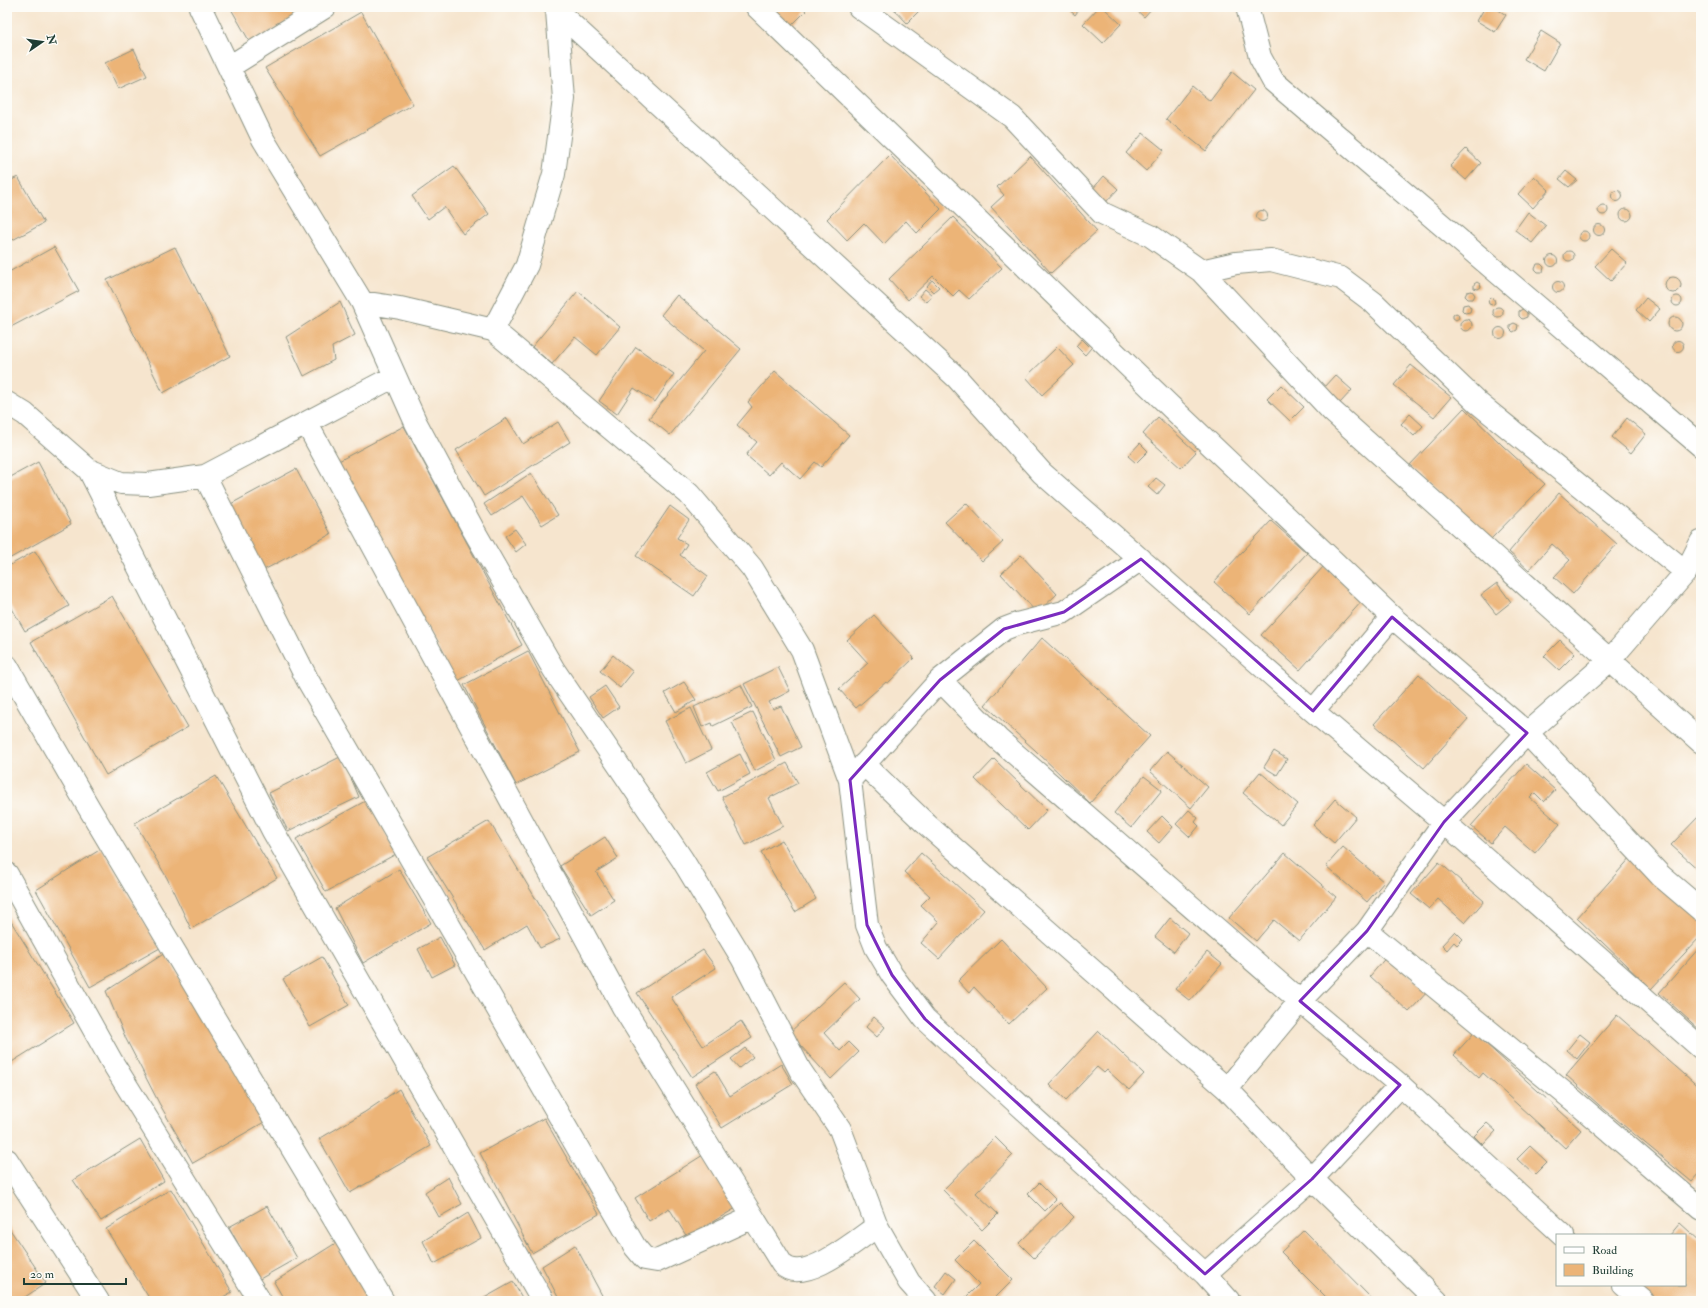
<svg xmlns="http://www.w3.org/2000/svg" width="1708" height="1308" font-family="'IM FELL Double Pica',serif">
  <rect width="100%" height="100%" fill="#fdfcf7"/>
  <filter id="ink" filterUnits="userSpaceOnUse"><feTurbulence type="fractalNoise" baseFrequency=".025" numOctaves="2"/><feDisplacementMap in="SourceGraphic" scale="8" xChannelSelector="R" yChannelSelector="G"/><feConvolveMatrix kernelMatrix="1 2 1 2 8 2 1 2 1" color-interpolation-filters="sRGB"/></filter>
  <filter id="wash" filterUnits="userSpaceOnUse"><feTurbulence type="fractalNoise" baseFrequency=".012" numOctaves="4" result="noise"/><feDisplacementMap in="SourceGraphic" scale="16" xChannelSelector="R" yChannelSelector="G"/><feGaussianBlur stdDeviation="0.9" result="paint"/><feColorMatrix in="noise" values="0 0 0 0 0 0 0 0 0 0 0 0 0 0 0 0 0 1.4 0 .05"/><feComposite in="paint" operator="in"/></filter>
  <g filter="url(#wash)">
    <rect width="100%" height="100%" fill="#f6e5ce"/>
    <g id="blocks">
      <path fill="#ecb477" d="M 230,7 L 312,7 L 251,44 Z
        M 771,7 L 802,7 L 806,11 L 790,27 Z
        M 892,7 L 923,7 L 907,23 Z
        M 1066,7 L 1081,7 L 1075,15 Z
        M 1099,7 L 1103,7 L 1121,24 L 1103,43 L 1083,24 Z
        M 1133,7 L 1153,7 L 1144,17 Z
        M 1485,7 L 1494,7 L 1506,15 L 1495,32 L 1477,21 Z
        M 361,12 L 413,104 L 320,156 L 265,68 Z
        M 1541,31 L 1560,43 L 1544,71 L 1524,59 Z
        M 134,49 L 147,76 L 118,89 L 105,63 Z
        M 1232,72 L 1254,90 L 1206,151 L 1166,119 L 1192,86 L 1210,101 Z
        M 1143,133 L 1164,150 L 1146,171 L 1126,153 Z
        M 1466,149 L 1481,163 L 1466,180 L 1450,166 Z
        M 890,155 L 941,209 L 917,233 L 906,221 L 884,244 L 864,223 L 847,240 L 827,219 Z
        M 1030,156 L 1097,231 L 1051,273 L 991,207 L 1004,195 L 997,187 Z
        M 454,166 L 489,214 L 463,234 L 444,207 L 428,219 L 412,196 Z
        M 1566,171 L 1577,180 L 1569,187 L 1559,179 Z
        M 1104,176 L 1118,189 L 1104,204 L 1091,191 Z
        M 1534,176 L 1549,190 L 1533,208 L 1518,194 Z
        M 18,177 L 44,223 L 7,243 L 7,182 Z
        M1611.5 196a5.5 5.5 0 1 1 11 0a5.5 5.5 0 1 1-11 0Z
        M1598 210a5 5 0 1 1 10 0a5 5 0 1 1-10 0Z
        M1620 215a6 6 0 1 1 12 0a6 6 0 1 1-12 0Z
        M1256.5 216a5.5 5.5 0 1 1 11 0a5.5 5.5 0 1 1-11 0Z
        M 1528,212 L 1546,226 L 1532,243 L 1515,230 Z
        M 953,217 L 1002,268 L 969,299 L 959,290 L 953,296 L 933,276 L 908,300 L 889,279 Z
        M1593.5 230a5.5 5.5 0 1 1 11 0a5.5 5.5 0 1 1-11 0Z
        M1579 236a5 5 0 1 1 10 0a5 5 0 1 1-10 0Z
        M 54,247 L 79,291 L 7,329 L 7,273 Z
        M 175,247 L 230,356 L 163,393 L 107,280 Z
        M 1611,249 L 1627,263 L 1611,281 L 1595,266 Z
        M1564 256a5 5 0 1 1 10 0a5 5 0 1 1-10 0Z
        M1546.5 261a5.5 5.5 0 1 1 11 0a5.5 5.5 0 1 1-11 0Z
        M 1537,264 L 1541,264 L 1544,267 L 1543,272 L 1538,272 L 1535,269 Z
        M1665 285a8 8 0 1 1 16 0a8 8 0 1 1-16 0Z
        M 932,280 L 939,287 L 933,292 L 927,286 Z
        M1552.5 287a5.5 5.5 0 1 1 11 0a5.5 5.5 0 1 1-11 0Z
        M 1477,282 L 1480,284 L 1481,287 L 1478,289 L 1474,288 L 1474,284 Z
        M 925,289 L 932,295 L 926,302 L 919,296 Z
        M 578,291 L 620,327 L 597,355 L 575,337 L 552,364 L 532,347 Z
        M 1472,291 L 1475,295 L 1473,299 L 1468,299 L 1465,296 L 1467,292 Z
        M 677,295 L 741,349 L 670,435 L 649,418 L 704,351 L 661,315 Z
        M1672 301a5 5 0 1 1 10 0a5 5 0 1 1-10 0Z
        M 1490,298 L 1494,299 L 1495,303 L 1492,305 L 1489,304 L 1488,300 Z
        M 1646,298 L 1660,309 L 1649,322 L 1636,310 Z
        M 340,302 L 355,335 L 332,347 L 334,360 L 304,376 L 286,337 Z
        M 1468,304 L 1471,308 L 1470,312 L 1465,313 L 1462,310 L 1463,305 Z
        M1493 312a5 5 0 1 1 10 0a5 5 0 1 1-10 0Z
        M 1523,309 L 1527,312 L 1527,317 L 1522,319 L 1519,316 L 1519,311 Z
        M 1456,313 L 1458,314 L 1459,318 L 1456,320 L 1453,318 L 1453,315 Z
        M1668 324a7 7 0 1 1 14 0a7 7 0 1 1-14 0Z
        M1460 325a6 6 0 1 1 12 0a6 6 0 1 1-12 0Z
        M 1514,323 L 1518,325 L 1517,330 L 1513,332 L 1510,329 L 1510,325 Z
        M1494.5 333a5.5 5.5 0 1 1 11 0a5.5 5.5 0 1 1-11 0Z
        M 1082,339 L 1091,348 L 1085,355 L 1076,346 Z
        M1672.5 346a5.5 5.5 0 1 1 11 0a5.5 5.5 0 1 1-11 0Z
        M 636,347 L 674,374 L 655,402 L 634,388 L 617,414 L 599,401 Z
        M 1057,347 L 1074,365 L 1042,395 L 1026,377 Z
        M 1411,365 L 1451,397 L 1434,417 L 1394,385 Z
        M 775,371 L 849,435 L 821,467 L 815,462 L 800,479 L 781,462 L 769,475 L 746,455 L 757,442 L 737,425 L 752,407 L 748,402 Z
        M 1335,375 L 1352,390 L 1340,403 L 1323,388 Z
        M 1281,385 L 1304,407 L 1290,421 L 1267,399 Z
        M 1464,408 L 1503,446 L 1545,484 L 1489,541 L 1409,466 Z
        M 1410,414 L 1423,426 L 1414,436 L 1401,424 Z
        M 1158,417 L 1196,452 L 1181,468 L 1143,434 Z
        M 507,418 L 523,444 L 558,422 L 570,442 L 484,496 L 456,450 Z
        M 1627,418 L 1646,434 L 1631,453 L 1612,437 Z
        M 404,426 L 522,645 L 456,682 L 335,463 Z
        M 1140,443 L 1148,451 L 1136,463 L 1128,456 Z
        M 38,462 L 71,524 L 7,560 L 7,479 Z
        M 296,469 L 331,534 L 262,571 L 227,506 Z
        M 531,473 L 558,515 L 542,525 L 523,496 L 492,516 L 484,504 Z
        M 1156,478 L 1165,485 L 1157,495 L 1148,487 Z
        M 1559,493 L 1617,544 L 1573,594 L 1554,577 L 1570,560 L 1552,544 L 1529,570 L 1509,552 Z
        M 966,503 L 1003,542 L 982,561 L 945,522 Z
        M 670,506 L 689,520 L 677,538 L 687,544 L 680,555 L 708,576 L 694,596 L 636,556 Z
        M 1271,521 L 1307,553 L 1250,614 L 1214,582 Z
        M 515,529 L 526,544 L 516,552 L 505,536 Z
        M 35,551 L 69,606 L 25,631 L 7,600 L 7,567 Z
        M 1021,555 L 1057,594 L 1037,613 L 1001,574 Z
        M 1324,566 L 1363,600 L 1300,670 L 1261,635 Z
        M 1497,583 L 1511,602 L 1496,614 L 1481,595 Z
        M 112,596 L 188,727 L 106,775 L 31,642 Z
        M 874,615 L 914,658 L 888,683 L 886,682 L 856,708 L 839,689 L 868,663 L 847,640 Z
        M 1042,638 L 1150,736 L 1090,803 L 1035,750 L 985,705 Z
        M 1560,640 L 1575,654 L 1559,670 L 1544,656 Z
        M 528,651 L 580,752 L 516,785 L 464,685 Z
        M 613,655 L 633,672 L 620,688 L 600,671 Z
        M 778,667 L 790,691 L 769,702 L 773,709 L 781,706 L 801,747 L 781,757 L 744,684 Z
        M 1419,674 L 1468,719 L 1424,768 L 1374,724 Z
        M 684,682 L 696,700 L 676,712 L 665,693 Z
        M 741,685 L 752,707 L 713,726 L 712,723 L 702,727 L 694,707 Z
        M 605,686 L 619,707 L 603,718 L 589,697 Z
        M 691,708 L 711,750 L 686,763 L 665,721 Z
        M 753,712 L 776,760 L 755,771 L 732,722 Z
        M 1167,751 L 1208,787 L 1191,808 L 1150,771 Z
        M 1274,751 L 1287,759 L 1277,775 L 1264,767 Z
        M 740,754 L 750,774 L 718,791 L 707,772 Z
        M 342,756 L 359,797 L 288,831 L 269,793 Z
        M 994,759 L 1047,810 L 1028,830 L 975,779 Z
        M 787,763 L 798,783 L 769,798 L 783,826 L 746,845 L 722,797 Z
        M 1526,764 L 1555,790 L 1544,802 L 1535,793 L 1530,798 L 1560,824 L 1535,853 L 1505,827 L 1491,843 L 1471,826 Z
        M 1260,772 L 1298,804 L 1281,825 L 1243,793 Z
        M 216,776 L 277,878 L 191,929 L 167,878 L 135,823 Z
        M 1144,776 L 1162,790 L 1131,828 L 1114,813 Z
        M 369,799 L 396,854 L 326,892 L 296,839 Z
        M 1335,799 L 1356,817 L 1334,843 L 1313,825 Z
        M 1189,810 L 1198,818 L 1195,822 L 1199,826 L 1190,837 L 1176,824 Z
        M 1701,814 L 1701,872 L 1671,845 Z
        M 1162,816 L 1173,827 L 1159,843 L 1147,832 Z
        M 489,821 L 560,939 L 540,948 L 527,924 L 485,950 L 427,857 Z
        M 605,837 L 618,858 L 596,872 L 614,900 L 591,915 L 560,866 Z
        M 782,840 L 816,899 L 795,912 L 761,852 Z
        M 1343,847 L 1384,882 L 1367,902 L 1326,866 Z
        M 101,849 L 160,948 L 90,987 L 36,890 Z
        M 921,853 L 984,910 L 939,959 L 921,943 L 939,922 L 921,905 L 930,896 L 904,872 Z
        M 1285,853 L 1336,897 L 1299,941 L 1274,920 L 1256,941 L 1229,918 Z
        M 1632,856 L 1701,920 L 1701,936 L 1651,989 L 1577,918 Z
        M 1439,862 L 1484,901 L 1465,923 L 1438,899 L 1429,909 L 1411,894 Z
        M 399,869 L 431,923 L 363,963 L 335,908 Z
        M 7,915 L 74,1023 L 7,1065 Z
        M 1170,918 L 1188,933 L 1174,952 L 1155,937 Z
        M 1455,931 L 1463,939 L 1457,945 L 1454,942 L 1447,950 L 1442,945 Z
        M 440,937 L 455,965 L 432,977 L 418,949 Z
        M 1001,939 L 1047,988 L 1009,1024 L 974,987 L 969,993 L 958,981 Z
        M 1701,946 L 1701,1031 L 1659,993 Z
        M 703,950 L 716,968 L 671,997 L 703,1046 L 741,1021 L 752,1038 L 692,1077 L 637,993 Z
        M 1207,952 L 1222,964 L 1190,1001 L 1175,989 Z
        M 165,953 L 266,1121 L 193,1163 L 159,1103 L 126,1039 L 106,991 Z
        M 1388,955 L 1428,991 L 1409,1012 L 1370,976 Z
        M 322,957 L 349,1005 L 310,1027 L 283,979 Z
        M 844,982 L 860,999 L 824,1033 L 840,1051 L 849,1042 L 859,1052 L 831,1079 L 789,1033 Z
        M 1617,1015 L 1701,1089 L 1701,1172 L 1692,1182 L 1599,1105 L 1566,1075 Z
        M 874,1017 L 885,1027 L 877,1037 L 866,1027 Z
        M 1099,1031 L 1144,1074 L 1129,1090 L 1107,1070 L 1104,1073 L 1097,1067 L 1066,1100 L 1049,1084 Z
        M 1474,1033 L 1581,1130 L 1565,1148 L 1483,1073 L 1479,1078 L 1454,1055 Z
        M 1580,1034 L 1590,1042 L 1577,1059 L 1567,1050 Z
        M 745,1048 L 753,1057 L 739,1068 L 731,1059 Z
        M 781,1064 L 793,1084 L 722,1128 L 695,1084 L 715,1071 L 730,1096 Z
        M 399,1089 L 431,1146 L 350,1193 L 319,1139 L 365,1112 Z
        M 544,1118 L 599,1214 L 532,1253 L 480,1153 Z
        M 1487,1123 L 1496,1131 L 1483,1145 L 1474,1136 Z
        M 995,1137 L 1013,1155 L 976,1193 L 998,1214 L 982,1230 L 943,1190 Z
        M 140,1139 L 164,1181 L 101,1221 L 73,1180 Z
        M 1530,1146 L 1547,1162 L 1534,1175 L 1517,1159 Z
        M 703,1155 L 736,1208 L 687,1237 L 669,1208 L 649,1221 L 635,1198 Z
        M 448,1177 L 462,1204 L 439,1217 L 425,1192 Z
        M 1039,1183 L 1056,1200 L 1045,1211 L 1028,1194 Z
        M 171,1189 L 232,1292 L 216,1301 L 151,1301 L 106,1229 Z
        M 1060,1203 L 1074,1217 L 1034,1258 L 1019,1243 Z
        M 267,1206 L 297,1258 L 258,1280 L 229,1227 Z
        M 468,1213 L 481,1238 L 434,1264 L 423,1241 Z
        M 1680,1223 L 1701,1242 L 1701,1301 L 1650,1301 L 1633,1285 L 1685,1285 L 1685,1235 L 1670,1235 Z
        M 7,1225 L 46,1283 L 19,1301 L 7,1301 Z
        M 1304,1230 L 1374,1301 L 1330,1301 L 1281,1252 Z
        M 339,1241 L 375,1301 L 285,1301 L 274,1282 Z
        M 974,1241 L 1013,1280 L 992,1301 L 962,1301 L 979,1284 L 955,1260 Z
        M 575,1245 L 605,1301 L 560,1301 L 542,1266 Z
        M 946,1271 L 956,1279 L 945,1294 L 935,1286 Z
        M 513,1282 L 524,1301 L 479,1301 Z"/>
    </g>
  </g>
  <g filter="url(#ink)">
    <use href="#blocks" fill-opacity="0" stroke="#8a9181" stroke-width="1"/>
    <g fill="none" stroke-linecap="round" stroke-linejoin="round">
      <g stroke="#8a9181" stroke-width="24">
        <path id="street" d="M 200,7 L 263,139 L 362,302 L 416,423 L 473,529 L 554,670 L 682,859 L 742,958 L 800,1070 L 840,1129 L 877,1226 L 909,1282 L 926,1301
          M 555,7 L 557,11 L 564,99 L 554,174 L 527,265 L 493,330 L 689,494 L 752,568 L 802,650 L 850,780 L 867,925 L 876,948 L 892,975 L 925,1019 L 1205,1274 L 1229,1301
          M 757,7 L 1173,409 L 1392,617 L 1527,733 L 1444,822 L 1367,931 L 1300,1001 L 1227,1089
          M 859,7 L 1012,117 L 1102,213 L 1151,236 L 1201,271 L 1332,411 L 1701,742
          M 1247,7 L 1260,57 L 1273,81 L 1701,446
          M 557,11 L 957,378 L 1042,473 L 1313,711 L 1444,822 L 1701,1048
          M 229,67 L 325,7
          M 1201,271 L 1236,263 L 1271,260 L 1341,278 L 1373,302 L 1478,403 L 1686,572
          M 362,302 L 400,308 L 493,330
          M 7,403 L 25,414 L 89,470 L 121,483 L 148,484 L 205,476 L 395,376
          M 307,424 L 623,1007 L 782,1264 C 803,1287 858,1239 877,1226
          M 89,470 L 273,831 L 543,1301
          M 205,476 L 307,679 L 635,1247 L 645,1259 L 657,1261 L 753,1217
          M 1701,542 L 1686,572 L 1609,661 L 1527,733 L 1661,876 L 1701,910
          M 7,666 L 89,808 L 383,1301
          M 940,680 L 1004,629 L 1017,624 L 1064,612 L 1141,559
          M 1313,711 L 1392,617
          M 864,764 L 925,823 L 1227,1089 L 1312,1179 L 1437,1301
          M 850,780 L 940,680 L 998,739 L 1300,1001 L 1400,1085 L 1563,1235
          M 7,874 L 112,1062 L 260,1301
          M 1367,931 L 1573,1100 L 1701,1209
          M 7,1160 L 98,1301
          M 1205,1274 L 1312,1179 L 1400,1085
          M 1623,1285 L 1642,1301"/>
      </g>
      <use href="#street" stroke="#fff" stroke-width="22"/>
    </g>
  </g>
  <path fill="none" stroke="#7b2cbf" stroke-width="3" stroke-linejoin="round" d="M 1141,559 L 1313,711 L 1392,617 L 1527,733 L 1444,822 L 1367,931 L 1300,1001 L 1400,1085 L 1312,1179 L 1205,1274 L 925,1019 L 892,975 L 867,925 L 850,780 L 940,680 L 1004,629 L 1064,612 Z"/>
  <rect width="1708" height="1308" fill="none" stroke="#fdfcf7" stroke-width="24"/>
  <rect x="1556" y="1234" width="130" height="52" fill="#fdfcf7" stroke="#a4b0a9"/>
  <rect x="1564" y="1247" width="20" height="6" fill="#ffffff" stroke="#a4b0a9"/>
  <text x="1592" y="1254" font-size="12" fill="#1f3d34">Road</text>
  <rect x="1564" y="1264" width="20" height="12" fill="#ecb477" stroke="#a4b0a9"/>
  <text x="1592" y="1274" font-size="12" fill="#1f3d34">Building</text>
  <g transform="translate(42 42) rotate(77)" stroke="#fdfcf7" stroke-width="3" paint-order="stroke">
  <path d="M0-3L7 15L0 10L-7 15Z" fill="#1f3d34"/>
  <text y="-6" font-size="11" font-weight="bold" text-anchor="middle" fill="#1f3d34">N</text>
  </g>
  <path d="M24 1278v6h102v-6" fill="none" stroke="#1f3d34" stroke-width="2"/>
  <text x="30" y="1278" font-size="12" fill="#1f3d34" stroke="#fdfcf7" stroke-width="3" paint-order="stroke">20 m</text>
</svg>
